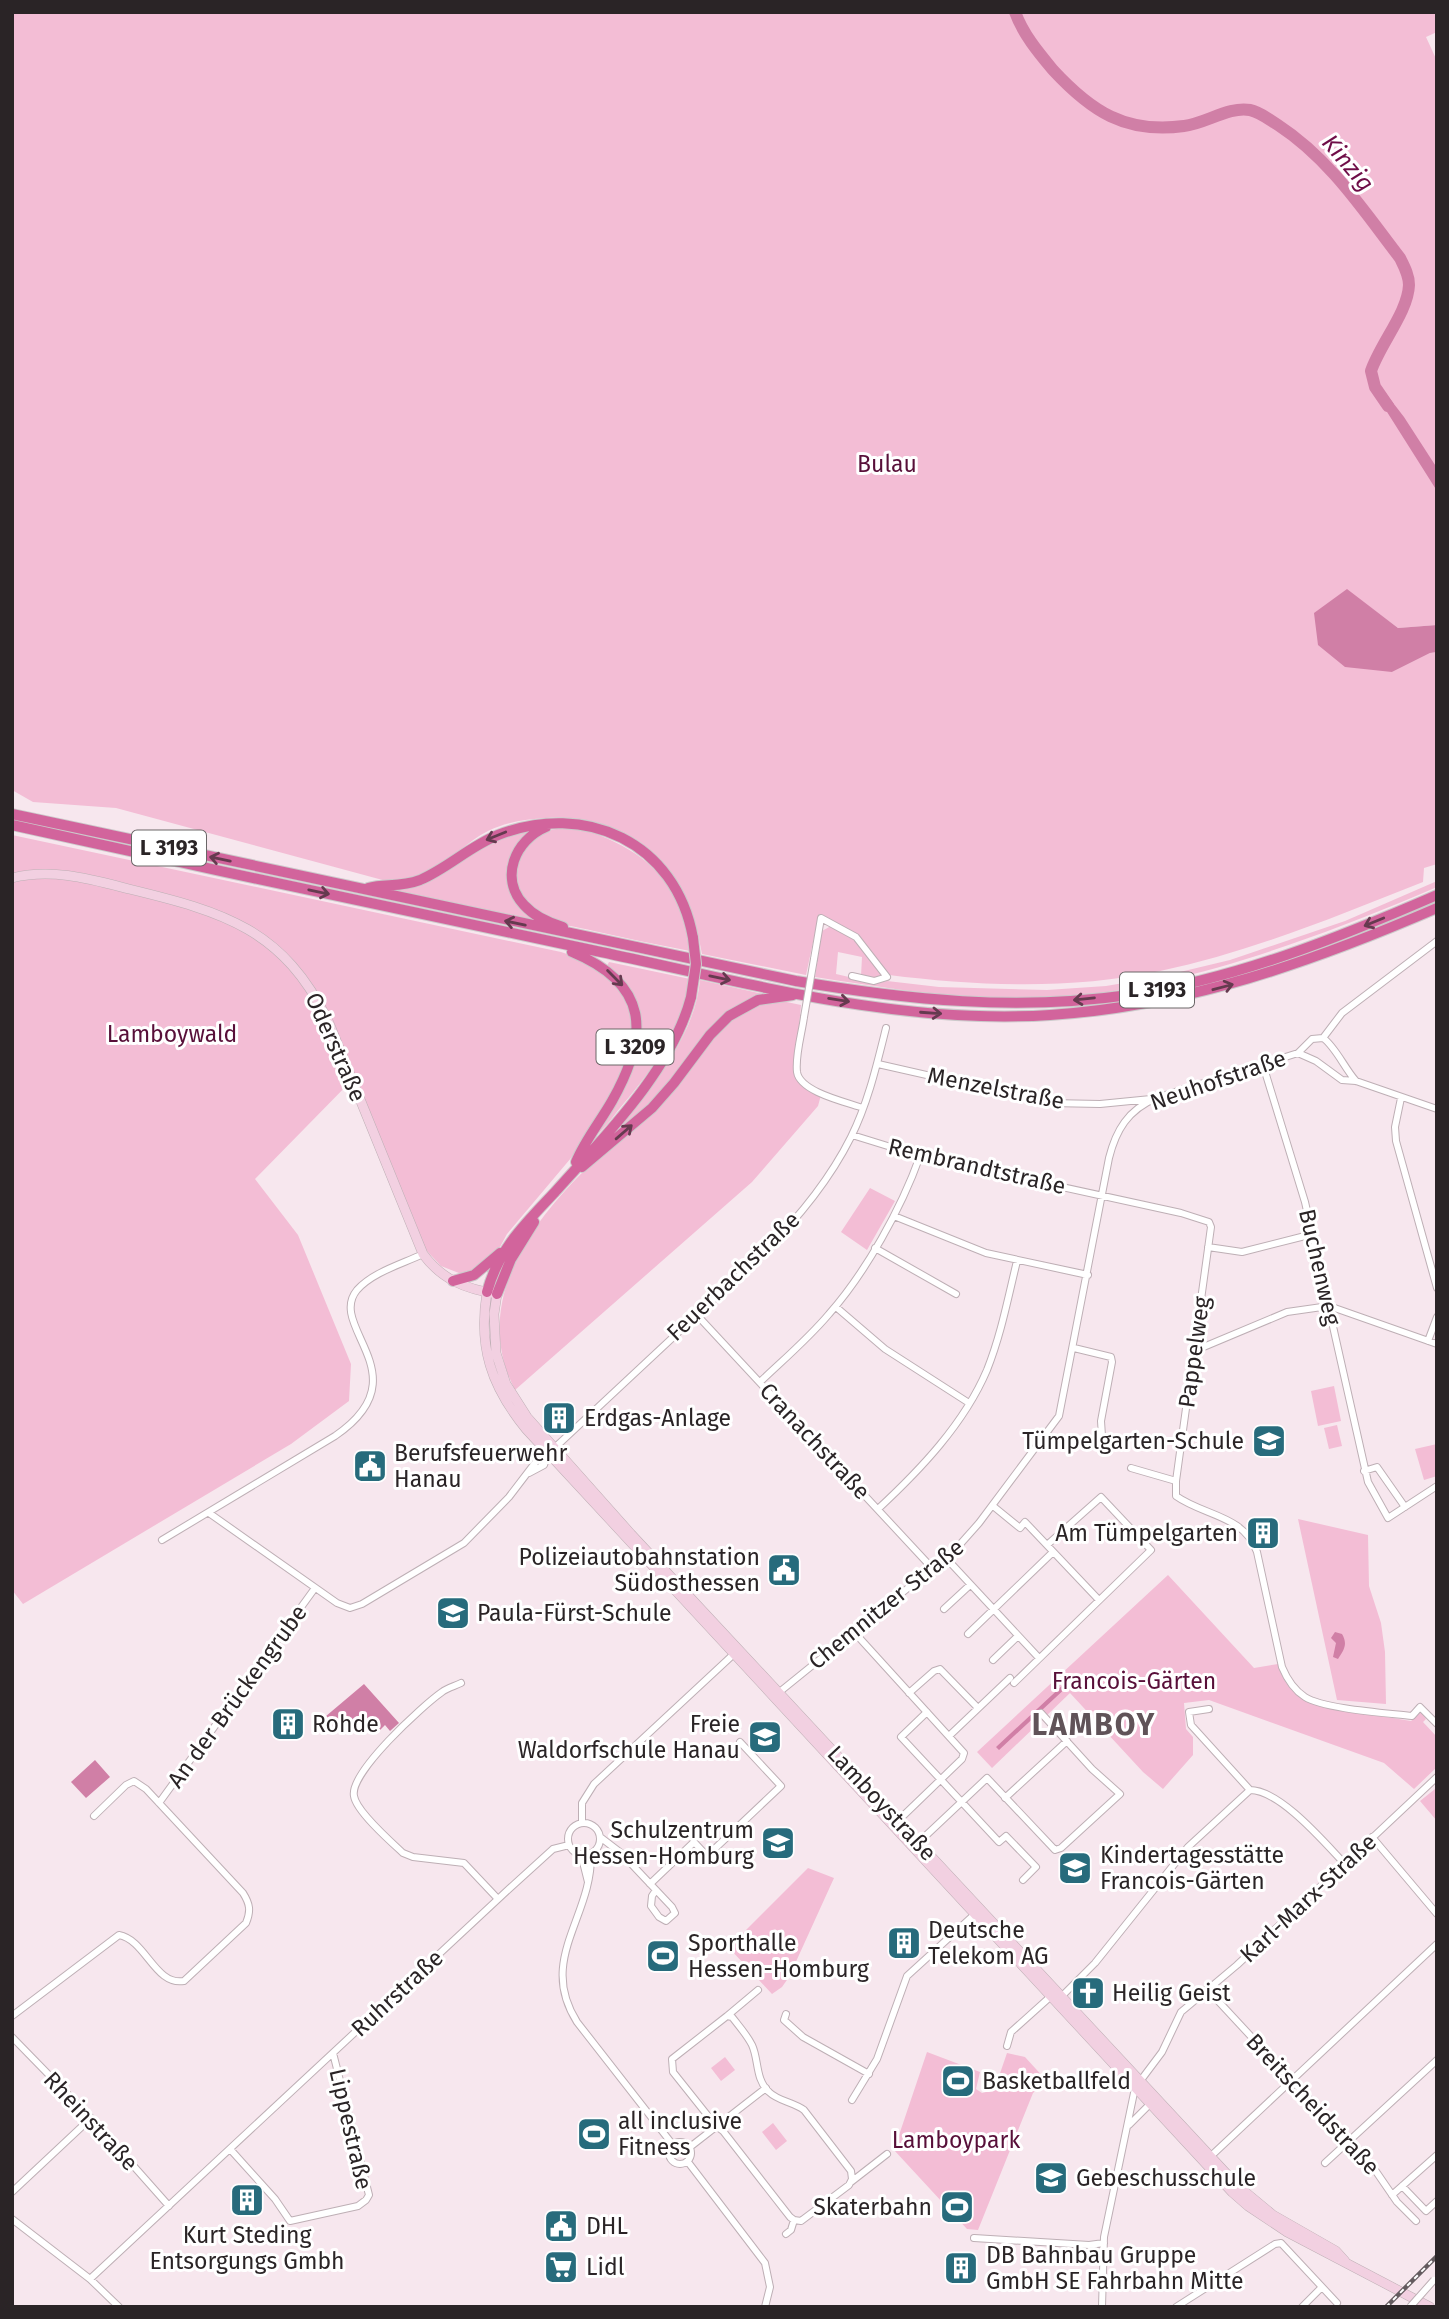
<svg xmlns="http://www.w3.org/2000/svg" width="1449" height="2319" font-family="'Fira Sans',sans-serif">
  <rect width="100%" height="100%" fill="#f7e7ee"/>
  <path fill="#f3bdd5" d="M 12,12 L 1437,12 L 1437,32 L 1426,37 L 1437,61 L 1437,625 L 1398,628 L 1347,590 L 1392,672 L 1430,653 L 1437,652 L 1437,864 L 1424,868 L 1423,882 C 1337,916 1251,952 1160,971 C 1072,990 977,986 889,975 L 858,936 L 819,914 L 806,975 L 702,954 C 689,871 633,812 546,818 C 527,819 506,822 488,831 C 468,840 452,861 431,871 C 418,877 404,880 390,882 L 116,808 L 33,802 L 12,790 Z
    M 542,826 L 524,836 L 508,877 L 536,920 L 391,889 L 487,842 Z
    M 578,827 C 646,851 679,877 690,951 C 658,945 626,938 594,931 C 578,927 557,925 542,916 C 522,903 510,879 519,856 C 529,830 555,828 578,827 Z
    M 12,835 L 561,952 L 585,960 L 620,987 L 633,1018 L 628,1061 L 610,1095 L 571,1158 L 507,1234 L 488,1269 L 464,1275 L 441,1266 L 426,1250 L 413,1225 L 356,1076 L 255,1179 L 298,1235 L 351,1364 L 349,1401 L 291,1444 L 23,1604 L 12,1590 Z
    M 1437,881 L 1437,887 L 1416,896 C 1298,945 1176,989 1048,999 C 1034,1000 1019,998 1005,998 C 941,997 879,987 815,977 L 822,931 L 831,926 L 855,938 L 882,972 L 882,977 L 874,979 L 861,976 L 862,957 L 838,952 L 836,974 L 875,983 L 887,981 L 939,987 L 1047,990 L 1106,986 L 1159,977 L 1230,960 L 1345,921 Z
    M 609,962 L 690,979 C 678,1035 656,1065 620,1108 C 612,1118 604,1130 594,1137 L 633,1064 L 636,1000 L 629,987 L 607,966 Z
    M 700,980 L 763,994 L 731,1010 L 673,1081 L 599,1151 C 637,1101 694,1046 700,980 Z
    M 782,1001 L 801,1005 L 795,1071 L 821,1095 L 818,1106 L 752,1182 L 515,1390 C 471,1305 529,1224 589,1166 C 610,1146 634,1130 654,1111 C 685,1080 709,1024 751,1006 C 760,1002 772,1002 782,1001 Z
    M 870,1188 L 895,1201 L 867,1250 L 841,1232 Z
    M 1334,1386 L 1341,1421 L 1318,1426 L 1311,1391 Z
    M 1337,1425 L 1342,1446 L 1329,1449 L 1324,1428 Z
    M 1437,1444 L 1437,1476 L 1424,1480 L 1415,1449 Z
    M 1298,1519 L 1368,1535 L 1369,1586 L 1381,1623 L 1385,1652 L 1386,1704 L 1337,1700 Z
    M 1168,1575 L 1254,1668 L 1278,1664 C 1290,1705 1319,1707 1356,1712 C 1374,1715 1393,1718 1411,1721 L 1421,1712 L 1426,1719 L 1423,1722 L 1437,1737 L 1437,1767 L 1414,1789 L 1384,1763 L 1209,1700 L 1184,1703 L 1186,1729 L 1193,1737 L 1193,1755 L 1163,1789 L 1143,1772 L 1070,1693 L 992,1768 L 977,1752 Z
    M 1435,1789 L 1437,1791 L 1437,1821 L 1420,1801 Z
    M 808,1868 L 834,1878 L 789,1977 L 782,1987 L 772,1994 L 731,1950 L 730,1946 Z
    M 927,2052 L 980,2072 L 976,2089 L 982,2093 L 986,2092 L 989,2083 L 996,2085 L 1007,2053 L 1025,2057 L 1046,2080 L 1033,2093 L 978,2230 L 967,2229 L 894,2150 Z
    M 725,2057 L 735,2070 L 721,2081 L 711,2068 Z
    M 773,2123 L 787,2141 L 776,2150 L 762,2132 Z"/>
  <path fill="#d07fa6" d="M 1377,382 L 1404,417 L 1437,468 L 1437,491 L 1382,404 Z
    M 1347,589 L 1398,628 L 1437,625 L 1437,652 L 1430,653 L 1392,672 L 1345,667 L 1318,645 L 1314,613 Z
    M 1335,1632 L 1342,1634 C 1348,1644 1344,1650 1338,1659 L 1333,1657 L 1336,1643 L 1331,1638 Z
    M 1066,1682 L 1069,1685 L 999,1750 L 996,1747 Z
    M 364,1684 L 399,1723 L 390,1731 L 385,1725 L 379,1731 L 373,1724 L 366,1730 L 361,1724 L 354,1731 L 348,1725 L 341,1731 L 334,1726 L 328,1732 L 319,1722 Z
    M 95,1760 L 110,1777 L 86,1798 L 71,1782 Z"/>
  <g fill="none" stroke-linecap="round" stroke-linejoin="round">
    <path stroke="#d07fa6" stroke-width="12" d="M 1015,12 C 1023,34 1038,52 1053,70 C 1091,111 1125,134 1184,126 C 1205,124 1229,106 1250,110 C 1260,112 1270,120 1278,125 C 1330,159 1363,210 1400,258 C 1404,266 1409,275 1409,285 C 1408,312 1380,344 1371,371 L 1375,387 L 1388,406"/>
    <g stroke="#beafb5" stroke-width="8">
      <path id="street" d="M 814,959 L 821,918 L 856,937 L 887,977 L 874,981 L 852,976
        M 804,1017 C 802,1033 795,1055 797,1072 C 800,1092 846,1102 863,1108
        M 1323,1038 L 1342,1013 L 1437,941
        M 1323,1038 C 1335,1046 1345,1069 1356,1081
        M 1298,1053 L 1316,1061 L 1342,1080 L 1356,1081 L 1437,1109
        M 878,1064 L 1050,1103 L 1100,1104 L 1151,1099
        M 1263,1065 L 1305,1202 L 1368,1482 L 1388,1518 L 1437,1486
        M 1401,1098 L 1395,1127 L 1396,1141 L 1437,1288
        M 852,1135 L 920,1156 L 1181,1213 L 1209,1222 L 1211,1227 L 1176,1481 L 1176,1496 C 1204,1516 1244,1515 1257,1552 L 1282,1667 C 1287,1679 1294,1690 1305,1697 C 1324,1709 1387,1713 1412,1716 L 1420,1707 L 1437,1724
        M 894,1216 L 986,1253 L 1088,1275
        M 1208,1247 L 1242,1252 L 1313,1234
        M 875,1248 L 956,1294
        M 836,1307 L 885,1349 L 969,1403
        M 696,1314 L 933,1569
        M 1428,1341 L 1437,1317
        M 1074,1348 L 1111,1357 L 1112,1362 L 1101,1421 L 1102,1436
        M 1194,1351 L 1287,1312 L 1329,1306 L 1437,1344
        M 760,1382 C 783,1360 808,1339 829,1314 C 866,1272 901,1209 920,1156
        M 1131,1468 L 1176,1481
        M 1364,1471 L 1377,1467 L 1405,1507
        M 529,1473 L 544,1465 L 548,1454
        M 993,1506 L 1020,1528 L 1025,1522 L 1098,1599
        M 878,1509 C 920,1470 964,1424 987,1370 C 1001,1335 1008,1298 1017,1261
        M 209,1513 L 337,1603 L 350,1608 L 362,1604 L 464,1543 L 509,1497 L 538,1459 L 548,1454 L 759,1257 C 794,1223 829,1181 851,1137 C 868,1103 877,1064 886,1028
        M 162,1540 L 335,1436 C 423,1376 326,1327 357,1290 C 373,1272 402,1264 423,1254
        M 946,1558 L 1039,1658
        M 944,1609 L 970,1585
        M 854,1632 L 964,1753 L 962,1759 L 904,1815
        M 968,1634 L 1053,1552
        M 993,1660 L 1018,1636
        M 461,1683 C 455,1686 447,1688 442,1692 C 422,1706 349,1773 354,1796 C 356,1811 391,1842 403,1853 L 413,1857 L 464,1863 L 498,1899
        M 1014,1683 L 1151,1550 L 1101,1497 L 1047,1545
        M 909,1693 L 934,1671 L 940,1669 L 978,1708
        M 777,1694 L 955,1550 L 979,1523 L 1059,1416 L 1109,1158 C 1116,1130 1128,1110 1156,1098 L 1298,1053 L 1312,1039 L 1323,1038
        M 1209,1709 L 1189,1712 L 1191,1725 L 1250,1790
        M 927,1712 L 901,1737 L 999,1842 L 1006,1836 L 1036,1867 L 1023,1880
        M 949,1736 L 1010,1678
        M 1005,1798 L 1067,1741
        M 159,1803 L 315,1588
        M 582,1823 L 582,1803 L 594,1784 L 736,1652
        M568 1839a16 16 0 1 1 32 0a16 16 0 1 1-32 0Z
        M 600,1837 L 621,1853 L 672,1907 L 675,1913 L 666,1921 L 659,1917 L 651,1906 L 652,1896 L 656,1890
        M 1372,1837 L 1437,1914
        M 918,1843 L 987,1778 L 1055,1850 L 1061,1848 L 1120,1794 L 1092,1769 L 1041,1713
        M 591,1853 C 593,1917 537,1959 577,2022 L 673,2145
        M 581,1854 L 588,1882
        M 650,1884 L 694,1842 L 707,1856 L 781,1786 L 740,1742
        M 1207,1989 L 1375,2170 L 1397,2202 L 1416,2221
        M 1060,1998 L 1095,1963 L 1188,1847 L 1250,1790 C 1280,1790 1324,1842 1344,1863
        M 786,2014 L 784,2020 L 803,2037 L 869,2074
        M 12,2016 L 119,1935 C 146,1940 155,1986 184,1981 L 246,1923 C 251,1911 250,1904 243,1893 L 146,1789 L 134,1781 L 126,1785 L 94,1816
        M 727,2016 L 732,2017 C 739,2026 747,2035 752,2045 C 759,2060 755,2079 769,2092 C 778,2101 793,2102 804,2110 L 851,2171 L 852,2179 L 849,2185 L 801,2221 L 794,2220 L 790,2217 L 723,2131 L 716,2126 L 673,2072 L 672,2059 Z
        M 727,2016 L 758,1990
        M 12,2037 L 91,2118 L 169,2206
        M 1007,2046 L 1011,2032 L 1050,1997
        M 852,2100 L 877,2059 L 907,1976 L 975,1914
        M 1129,2125 L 1150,2104
        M669 2153a11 11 0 1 1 22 0a11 11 0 1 1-22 0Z
        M 690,2147 L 766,2088
        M 230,2149 L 275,2199 L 290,2221 L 358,2206 L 366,2200 L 369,2195 L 333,2053
        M 1211,2156 L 1437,1944
        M 688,2162 L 765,2263 L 770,2287 L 765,2307
        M 1325,2163 L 1437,2060
        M 851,2182 L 887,2154
        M 1402,2186 L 1426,2211 L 1437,2201
        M 12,2192 L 91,2118
        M 1392,2195 L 1437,2155
        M 12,2219 L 90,2279 L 119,2307
        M 786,2234 L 791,2230 L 794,2220
        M 974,2238 L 1089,2245 L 1104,2243
        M 90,2279 L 510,1888 L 553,1849 L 569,1845
        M 1102,2307 L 1104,2237 L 1135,2088 L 1162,2052 L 1181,2012 L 1237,1965 L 1437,1777
        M 1176,2307 L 1275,2244 L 1281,2243 L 1337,2303
        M 1302,2307 L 1322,2287"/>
    </g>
    <g stroke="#beafb5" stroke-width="10">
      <path id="secondary" d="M 12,878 C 52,868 90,879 129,889 C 224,912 284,929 329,1023 L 423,1254 C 442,1280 466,1289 497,1294 L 494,1314 L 496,1353 L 506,1384 L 527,1417 L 631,1534 L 1238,2186 L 1273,2215 L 1336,2251 L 1345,2261
        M 487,1292 C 478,1347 491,1386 526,1429 L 1232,2192 L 1248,2206 L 1287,2232 L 1430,2307"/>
    </g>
    <g stroke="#cccacb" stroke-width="12">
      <path id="highway" d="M 12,814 L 796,981 C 907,1000 1017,1011 1129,995 C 1236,979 1338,938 1437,895
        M 12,825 C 208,869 404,911 601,952 C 748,983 898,1025 1050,1015 C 1187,1006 1312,962 1437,908
        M 546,827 C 515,840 499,878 524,905 C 534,916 549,923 563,927
        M 368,888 C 385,883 399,888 420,880 C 448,868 470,846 498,835 C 585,801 676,842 693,938
        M 572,952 C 649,984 650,1034 612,1101 C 600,1122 585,1140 576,1162
        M 582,1167 L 652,1108 L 674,1083 L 710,1035 L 729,1016 L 758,1000 L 793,995
        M 453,1281 L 474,1275 L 500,1253
        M 487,1292 C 499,1248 525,1224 555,1192 C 604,1137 672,1070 691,997
        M 497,1294 L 511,1259 L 534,1222"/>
    </g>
    <use href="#street" stroke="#fff" stroke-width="6"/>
    <use href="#secondary" stroke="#f2d0e1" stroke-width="9"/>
    <use href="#highway" stroke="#d2649c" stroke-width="10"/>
    <g stroke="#645b5f" stroke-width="4.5">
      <path id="rail" d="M 1386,2307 L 1437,2256"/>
    </g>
    <use href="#rail" stroke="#fff" stroke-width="2" stroke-dasharray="5" stroke-linecap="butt"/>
    <g stroke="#beafb5" stroke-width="8" stroke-linecap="butt">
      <path id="street-bridge" d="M 804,1017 L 814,959
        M 1410,2307 L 1434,2280"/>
    </g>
    <g stroke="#cccacb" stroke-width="12" stroke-linecap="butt">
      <path id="highway-bridge" d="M 691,997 L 696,964 L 693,938"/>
    </g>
    <use href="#street-bridge" stroke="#fff" stroke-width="6"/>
    <use href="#highway-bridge" stroke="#d2649c" stroke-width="10"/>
  </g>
  <defs><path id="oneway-shaft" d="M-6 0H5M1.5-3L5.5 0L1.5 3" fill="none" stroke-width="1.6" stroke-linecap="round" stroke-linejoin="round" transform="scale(1.75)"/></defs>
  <g stroke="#653a4f">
    <use href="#oneway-shaft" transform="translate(496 836) rotate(158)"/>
    <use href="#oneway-shaft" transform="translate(220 859) rotate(-168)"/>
    <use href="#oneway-shaft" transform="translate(319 892) rotate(12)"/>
    <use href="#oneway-shaft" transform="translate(1374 922) rotate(158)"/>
    <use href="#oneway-shaft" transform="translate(515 923) rotate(-168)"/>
    <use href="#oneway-shaft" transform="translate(615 978) rotate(45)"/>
    <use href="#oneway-shaft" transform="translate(720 978) rotate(12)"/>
    <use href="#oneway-shaft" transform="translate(1223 987) rotate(-15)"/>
    <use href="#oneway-shaft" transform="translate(1084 999) rotate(174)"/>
    <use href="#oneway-shaft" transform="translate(839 1000) rotate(9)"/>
    <use href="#oneway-shaft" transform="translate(931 1013) rotate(4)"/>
    <use href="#oneway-shaft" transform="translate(624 1132) rotate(-41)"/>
  </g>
  <defs>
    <g id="building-square" transform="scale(1.75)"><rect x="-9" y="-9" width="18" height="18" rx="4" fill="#276b7c" stroke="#fff"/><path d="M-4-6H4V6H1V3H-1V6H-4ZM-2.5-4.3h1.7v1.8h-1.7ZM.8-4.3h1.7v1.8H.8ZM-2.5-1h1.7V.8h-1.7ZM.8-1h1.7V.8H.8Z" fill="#fff"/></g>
    <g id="school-square" transform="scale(1.75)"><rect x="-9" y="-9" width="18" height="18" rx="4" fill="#276b7c" stroke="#fff"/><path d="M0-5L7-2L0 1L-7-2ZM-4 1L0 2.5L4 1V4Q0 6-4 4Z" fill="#fff"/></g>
    <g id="civic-square" transform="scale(1.75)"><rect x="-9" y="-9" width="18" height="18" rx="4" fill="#276b7c" stroke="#fff"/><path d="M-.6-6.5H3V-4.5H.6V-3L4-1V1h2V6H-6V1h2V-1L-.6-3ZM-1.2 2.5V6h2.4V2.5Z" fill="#fff"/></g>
    <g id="stadium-square" transform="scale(1.75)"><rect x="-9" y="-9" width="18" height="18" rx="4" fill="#276b7c" stroke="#fff"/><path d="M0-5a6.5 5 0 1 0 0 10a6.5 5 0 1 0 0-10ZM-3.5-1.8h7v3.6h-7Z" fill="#fff"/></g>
    <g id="church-square" transform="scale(1.75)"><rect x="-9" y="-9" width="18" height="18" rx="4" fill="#276b7c" stroke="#fff"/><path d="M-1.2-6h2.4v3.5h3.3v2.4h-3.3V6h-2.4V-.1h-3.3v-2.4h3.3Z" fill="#fff"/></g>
    <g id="supermarket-square" transform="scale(1.75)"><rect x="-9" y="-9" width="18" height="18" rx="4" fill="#276b7c" stroke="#fff"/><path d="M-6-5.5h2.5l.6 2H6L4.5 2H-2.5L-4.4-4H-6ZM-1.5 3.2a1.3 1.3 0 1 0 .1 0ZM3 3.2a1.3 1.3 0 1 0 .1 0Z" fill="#fff"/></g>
  </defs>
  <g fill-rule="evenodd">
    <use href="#building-square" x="559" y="1418"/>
    <use href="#school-square" x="1269" y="1441"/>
    <use href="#civic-square" x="370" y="1466"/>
    <use href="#building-square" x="1263" y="1533"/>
    <use href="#civic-square" x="784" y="1570"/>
    <use href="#school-square" x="453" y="1613"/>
    <use href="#building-square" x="288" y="1724"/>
    <use href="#school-square" x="765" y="1737"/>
    <use href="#school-square" x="778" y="1843"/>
    <use href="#school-square" x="1075" y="1868"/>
    <use href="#building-square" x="904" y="1943"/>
    <use href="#stadium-square" x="663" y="1956"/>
    <use href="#church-square" x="1088" y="1993"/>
    <use href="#stadium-square" x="958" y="2081"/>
    <use href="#stadium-square" x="594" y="2134"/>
    <use href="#school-square" x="1051" y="2178"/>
    <use href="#building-square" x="247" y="2200"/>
    <use href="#stadium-square" x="957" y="2207"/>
    <use href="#civic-square" x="561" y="2226"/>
    <use href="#supermarket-square" x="561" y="2267"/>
    <use href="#building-square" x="961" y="2268"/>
  </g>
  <g text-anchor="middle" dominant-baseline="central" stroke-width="6" stroke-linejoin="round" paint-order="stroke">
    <g fill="#fff" stroke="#6a6667" stroke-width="2">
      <rect x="132" y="830.5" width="74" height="35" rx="5"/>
      <rect x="1120" y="972.5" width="74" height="35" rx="5"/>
      <rect x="596.5" y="1029.5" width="77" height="35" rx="5"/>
    </g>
    <g font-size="21" font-weight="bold" fill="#2a2426">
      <text x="169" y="848">L 3193</text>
      <text x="1157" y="990">L 3193</text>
      <text x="635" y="1047">L 3209</text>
    </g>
    <g font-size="23" fill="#580f39" stroke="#fff">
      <text x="887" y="464">Bulau</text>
      <text x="172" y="1034">Lamboywald</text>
      <text x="1134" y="1681">Francois-Gärten</text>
      <text x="956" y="2140">Lamboypark</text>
    </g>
    <g font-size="23" fill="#2a2426" stroke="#fff">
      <text transform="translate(336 1047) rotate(66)">Oderstraße</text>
      <text transform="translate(1218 1080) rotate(-19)">Neuhofstraße</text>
      <text transform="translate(996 1088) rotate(11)">Menzelstraße</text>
      <text transform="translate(977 1166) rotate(13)">Rembrandtstraße</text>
      <text transform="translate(1320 1267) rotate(77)">Buchenweg</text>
      <text transform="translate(733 1276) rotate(-44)">Feuerbachstraße</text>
      <text transform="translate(1194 1352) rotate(-82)">Pappelweg</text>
      <text transform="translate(815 1441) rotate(47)">Cranachstraße</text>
      <text transform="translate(886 1604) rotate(-39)">Chemnitzer Straße</text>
      <text transform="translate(237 1696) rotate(-54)">An der Brückengrube</text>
      <text transform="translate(882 1803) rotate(47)">Lamboystraße</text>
      <text transform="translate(1308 1898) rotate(-43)">Karl-Marx-Straße</text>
      <text transform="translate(397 1993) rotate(-43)">Ruhrstraße</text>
      <text transform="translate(1313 2104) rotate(47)">Breitscheidstraße</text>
      <text transform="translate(91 2121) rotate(47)">Rheinstraße</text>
      <text transform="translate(351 2129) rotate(77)">Lippestraße</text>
    </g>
    <g font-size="23" fill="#2a2426" stroke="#fff" text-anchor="start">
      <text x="584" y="1418">Erdgas-Anlage</text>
      <text x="1244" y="1441" text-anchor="end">Tümpelgarten-Schule</text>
      <text x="394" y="1453">Berufsfeuerwehr<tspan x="394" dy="26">Hanau</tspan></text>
      <text x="1238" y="1533" text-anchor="end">Am Tümpelgarten</text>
      <text x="760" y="1557" text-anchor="end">Polizeiautobahnstation<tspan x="760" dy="26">Südosthessen</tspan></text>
      <text x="477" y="1613">Paula-Fürst-Schule</text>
      <text x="312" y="1724">Rohde</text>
      <text x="740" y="1724" text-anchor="end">Freie<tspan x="740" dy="26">Waldorfschule Hanau</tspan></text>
      <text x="754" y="1830" text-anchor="end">Schulzentrum<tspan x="754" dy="26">Hessen-Homburg</tspan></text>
      <text x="1100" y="1855">Kindertagesstätte<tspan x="1100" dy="26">Francois-Gärten</tspan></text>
      <text x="928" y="1930">Deutsche<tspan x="928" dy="26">Telekom AG</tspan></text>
      <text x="688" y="1943">Sporthalle<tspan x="688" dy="26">Hessen-Homburg</tspan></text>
      <text x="1112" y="1993">Heilig Geist</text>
      <text x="982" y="2081">Basketballfeld</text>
      <text x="618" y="2121">all inclusive<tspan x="618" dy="26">Fitness</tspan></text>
      <text x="1076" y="2178">Gebeschusschule</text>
      <text x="932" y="2207" text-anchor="end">Skaterbahn</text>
      <text x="586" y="2226">DHL</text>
      <text x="247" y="2235" text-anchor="middle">Kurt Steding<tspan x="247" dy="26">Entsorgungs Gmbh</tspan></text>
      <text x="986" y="2255">DB Bahnbau Gruppe<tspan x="986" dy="26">GmbH SE Fahrbahn Mitte</tspan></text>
      <text x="586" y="2267">Lidl</text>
    </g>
    <g font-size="24" font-style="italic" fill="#6f0d48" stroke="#fff">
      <text transform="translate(1348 163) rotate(50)">Kinzig</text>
    </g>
    <g font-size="30" font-weight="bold" letter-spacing="2" fill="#605358" stroke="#fff">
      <text x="1094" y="1725">LAMBOY</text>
    </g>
  </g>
  <rect width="1449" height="2319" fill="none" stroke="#2a2426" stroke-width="28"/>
</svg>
